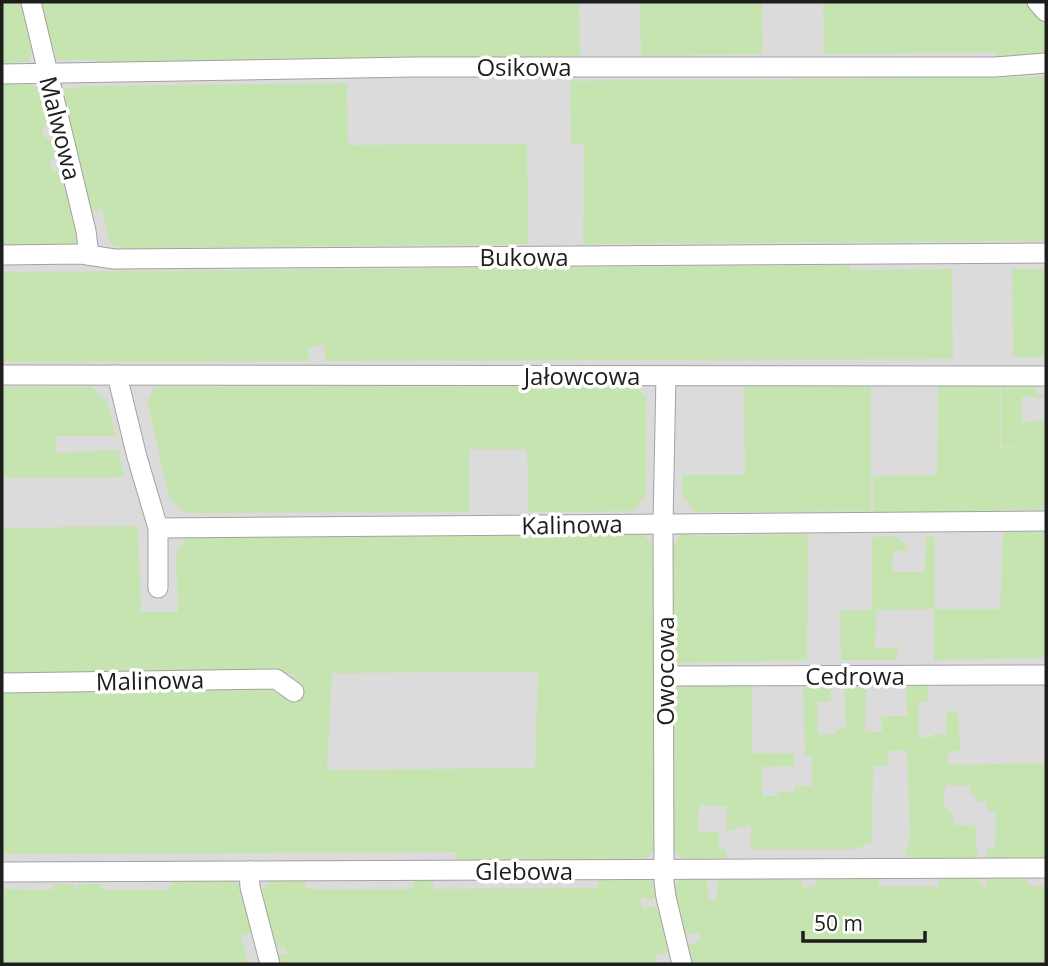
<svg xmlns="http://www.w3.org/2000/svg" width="1048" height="966" font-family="'Open Sans',sans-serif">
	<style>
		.residential { fill: #dcdbdb }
		.grass { fill: #c6e4af; fill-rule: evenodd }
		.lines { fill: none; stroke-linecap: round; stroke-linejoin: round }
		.minor-casing { stroke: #a2a2a2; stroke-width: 21 }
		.minor { stroke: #fff; stroke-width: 19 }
		.labels { text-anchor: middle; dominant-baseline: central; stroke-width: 7; stroke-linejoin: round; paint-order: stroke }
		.street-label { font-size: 24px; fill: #1e1e1e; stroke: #fff }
	</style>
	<rect width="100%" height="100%" fill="#eeece5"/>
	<!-- residential -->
	<rect class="residential" x="2" y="2" width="1044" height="962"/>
	<!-- grass -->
	<g class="grass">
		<polygon points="2,2 23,2 36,51 31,52 29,61 2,64"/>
		<polygon points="39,2 579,2 580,56 274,59 273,64 95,67 95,60 57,60 53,48 49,48"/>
		<polygon points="640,2 762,2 763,54 641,56"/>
		<polygon points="823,2 1029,2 1046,20 1046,56 996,57 995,52 824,54"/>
		<polygon points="1046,77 1046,241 583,244 584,144 571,143 570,81"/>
		<polygon points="347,83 348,145 527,144 528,244 121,248 110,244 102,209 89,212 60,94 63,94 63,89 86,86"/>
		<path d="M2 84H31L37 88 40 97 45 96C48 109 55 121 42 129L44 137 57 143 60 156 50 160 52 171 64 170 79 242 77 245 2 248Z"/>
		<polygon points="850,265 850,270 952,269 953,359 325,361 324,345 308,347 309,361 2,362 2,272"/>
		<polygon points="1012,269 1046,269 1046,357 1013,357"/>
		<polygon points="1000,382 1000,449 1022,447 1001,447 1001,384 1036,384 1036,393 1046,396 1046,398 1022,396 1022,422 1046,420 1045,509 1001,510 1000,513 873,514 873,476 937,475 938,384"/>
		<polygon points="744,384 871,384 871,511 694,512 682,495 682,475 745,475"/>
		<polygon points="633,386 646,396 646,495 634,511 528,512 527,449 469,449 469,512 184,513 169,497 147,401 154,387"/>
		<polygon points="2,387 92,387 107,402 116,436 56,436 56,453 119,450 124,477 2,478"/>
		<path d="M138 526 141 612H178L176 552 188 536 644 535 654 547 656 849 644 860 456 862V852L2 854V688L157 685 314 674 2 676V528ZM538 672 535 768 327 770 332 673Z"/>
		<polygon points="1003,532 1046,532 1046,658 934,660 934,609 877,610 875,648 898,648 897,660 841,660 840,610 872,610 872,537 895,536 907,546 908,551 894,551 892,568 895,572 925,572 926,536 935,537 935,609 1000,609"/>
		<polygon points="682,533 696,536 808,534 807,660 677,663 673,656 672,547"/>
		<path d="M717 680 722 686H752V753H794V766L762 767V796H777L778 792H795V786H812V756H805L803 686H831V701L817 702 818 735 835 734 836 729 846 728 844 685H866L865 732H882L881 716H907L906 686H928V701L919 702V737L932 738 933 734H946L947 712 958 711 960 751H948V765L1046 763V860H986V849H995L996 811H987V801H975V794H970V785H945L944 805 953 814V825H975L978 859 918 860 904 855 910 840 907 750 888 751 889 766H873L872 842 856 849H751V824L727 832V806L699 805 698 831 719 832V849H726L727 860C707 860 679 868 672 845L671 695 685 681Z"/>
		<path d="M939 875H978L981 886 986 887 987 875H1027L1028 886H1046V964H689L685 946 701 941 699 933 682 934 673 889C681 875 692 877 706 876L709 899H717L718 876H802V887H815L817 876H878L879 887H939Z"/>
		<path d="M598 876 645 877 652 882 658 898 646 900 645 898H640L643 910H646V907H660L671 951 655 956 656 964H276L274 956 287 954 285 947H272L261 894C267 874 288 879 305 878L306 889H413V877H433V889L598 888Z"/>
		<path d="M180 878C199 878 230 872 243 889L254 932 241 936 248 964H2V889L53 890V884H75L76 890H79V884H102V890H169L171 884Z"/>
	</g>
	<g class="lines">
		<!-- minor casing -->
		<g class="minor-casing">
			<g id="minor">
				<polyline points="31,2 86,231 89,255"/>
				<polyline points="1037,2 1046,12"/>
				<polyline points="2,74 414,67 995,67 1046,63"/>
				<polyline points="2,255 81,254 114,259 1046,253"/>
				<polyline points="2,375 1046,376"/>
				<polyline points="117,375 137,457 158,528 158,588"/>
				<polyline points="666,376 663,523 664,882 666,897 682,964"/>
				<polyline points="158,528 1046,521"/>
				<polyline points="664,676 1046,675"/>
				<polyline points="2,683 276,679 294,692"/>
				<polyline points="249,871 250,887 270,964"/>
				<polyline points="2,872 1046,868"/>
			</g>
		</g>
		<!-- minor -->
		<use href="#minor" class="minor"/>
	</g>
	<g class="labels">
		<!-- street labels -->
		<g class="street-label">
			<text x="524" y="66">Osikowa</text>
			<text transform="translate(61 128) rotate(76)">Malwowa</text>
			<text x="524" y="256">Bukowa</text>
			<text x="582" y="375">Jałowcowa</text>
			<text transform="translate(572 524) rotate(-1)">Kalinowa</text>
			<text transform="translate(664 671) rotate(-90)">Owocowa</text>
			<text x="855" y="675">Cedrowa</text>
			<text transform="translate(150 680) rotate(-1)">Malinowa</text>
			<text x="524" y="870">Glebowa</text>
		</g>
	</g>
	<!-- border -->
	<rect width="1048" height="966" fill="none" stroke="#1e1e1e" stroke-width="7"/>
	<!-- scale -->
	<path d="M803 931v10h122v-10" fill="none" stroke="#1e1e1e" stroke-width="3.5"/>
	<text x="814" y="931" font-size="21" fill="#1e1e1e" stroke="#ffffff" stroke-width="5" paint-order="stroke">50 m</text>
</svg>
